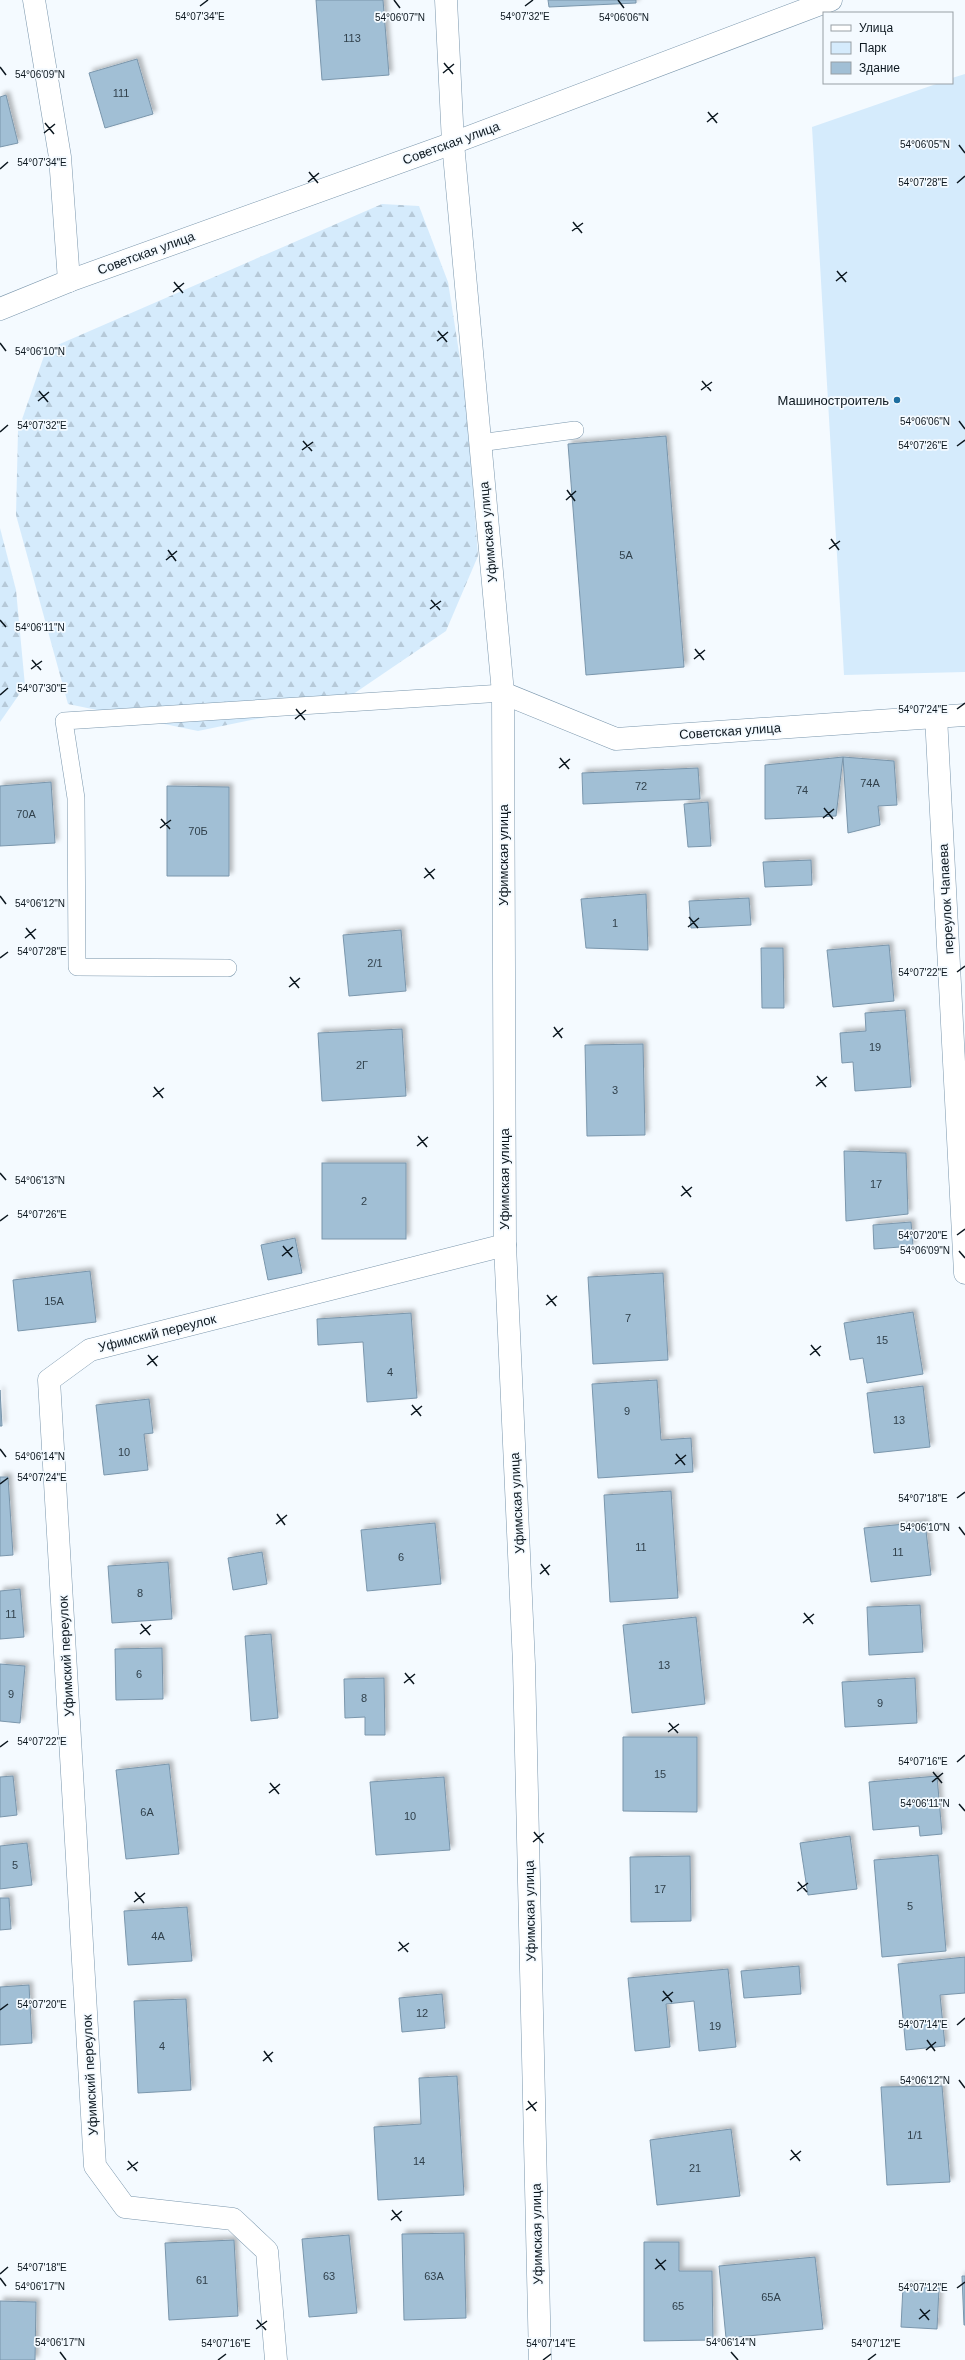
<svg xmlns="http://www.w3.org/2000/svg" width="965" height="2360" font-family="Helvetica,sans-serif">
	<style>
		.green { fill: #d5ebfc }
		.forest { fill: url(#forest-firs) }
		.building { fill: #a1bfd5; stroke: #7a96ac; filter: url(#shadow) }
		.lines { fill: none; stroke-linecap: round; stroke-linejoin: round }
		.lane-casing { stroke: #7b97ad; stroke-width: 18 }
		.street-casing { stroke: #7b97ad; stroke-width: 23 }
		.secondary-casing { stroke: #7b97ad; stroke-width: 23 }
		.lane { stroke: #fff; stroke-width: 17 }
		.street { stroke: #fff; stroke-width: 22 }
		.secondary { stroke: #fff; stroke-width: 22 }
		.ticks { fill: none; stroke: #0c171f; stroke-width: 1.5 }
		.poi-dot { fill: #1d6ea0; stroke: #f4faff; stroke-width: 1.5 }
		.labels { text-anchor: middle; dominant-baseline: central; stroke-width: 3.5; stroke-linejoin: round; paint-order: stroke }
		.number-label { font-size: 11px; fill: #31414c }
		.street-label { font-size: 13px; fill: #0c171f; stroke: #f4faff }
		.poi-label { font-size: 13px; fill: #0c171f; stroke: #f4faff; text-anchor: end }
		.ticks-label { font-size: 10px; text-anchor: middle; fill: #0c171f; stroke: #f4faff; stroke-width: 3.5; stroke-linejoin: round; paint-order: stroke }
	</style>
	<defs>
		<pattern id="forest-firs" width="22" height="20" patternUnits="userSpaceOnUse"><rect width="22" height="20" fill="#d5ebfc"/><path d="M5 1l3.5 6h-7zM16 11l3.5 6h-7z" fill="#b6c9d8"/></pattern>
		<filter id="shadow"><feDropShadow dx="3.5" dy="-3.5" stdDeviation="2" flood-color="#0004"/></filter>
	</defs>
	<rect width="100%" height="100%" fill="#f4faff"/>
	<!-- green -->
	<polygon class="green" points="965,74 965,672 844,675 812,127 939,83 952,83 952,78"/>
	<!-- forest -->
	<g class="forest">
		<polygon points="382,204 419,206 448,282 466,397 478,556 446,631 343,701 198,731 68,704 16,515 18,431 46,350"/>
		<polygon points="0,528 16,590 25,686 0,722"/>
	</g>
	<!-- building -->
	<g class="building">
		<polygon points="316,0 383,0 389,75 322,80"/>
		<polygon points="548,0 636,0 636,3 549,7"/>
		<polygon points="137,59 153,114 105,128 89,73"/>
		<polygon points="6,95 18,143 0,147 0,97"/>
		<polygon points="666,436 684,667 586,675 568,444"/>
		<polygon points="843,757 894,761 897,805 878,806 880,825 848,833"/>
		<polygon points="843,757 836,816 765,819 765,765"/>
		<polygon points="698,768 700,799 583,804 582,773"/>
		<polygon points="51,782 55,843 0,846 0,786"/>
		<polygon points="167,786 229,787 229,876 167,876"/>
		<polygon points="708,802 711,846 688,847 684,804"/>
		<polygon points="811,860 812,885 765,887 763,862"/>
		<polygon points="646,894 648,950 586,948 581,899"/>
		<polygon points="749,898 751,925 691,928 689,901"/>
		<polygon points="401,930 406,991 349,996 343,935"/>
		<polygon points="889,945 894,1001 833,1007 827,950"/>
		<polygon points="761,948 783,948 784,1008 762,1008"/>
		<polygon points="905,1010 911,1087 855,1091 853,1062 842,1063 840,1033 866,1031 865,1013"/>
		<polygon points="402,1029 406,1096 322,1101 318,1033"/>
		<polygon points="643,1044 645,1135 587,1136 585,1045"/>
		<polygon points="844,1151 906,1153 908,1214 846,1221"/>
		<rect x="322" y="1163" width="84" height="76"/>
		<polygon points="911,1222 913,1246 874,1249 873,1225"/>
		<polygon points="295,1238 302,1273 268,1280 261,1245"/>
		<polygon points="90,1271 96,1322 18,1331 13,1280"/>
		<polygon points="663,1273 668,1360 593,1364 588,1277"/>
		<polygon points="913,1312 923,1374 867,1383 863,1358 850,1360 844,1323"/>
		<polygon points="411,1313 417,1398 367,1402 363,1342 318,1345 317,1319"/>
		<polygon points="657,1380 661,1440 691,1438 693,1472 598,1478 592,1384"/>
		<polygon points="923,1386 930,1447 874,1453 867,1393"/>
		<polygon points="0,1390 2,1426 0,1426"/>
		<polygon points="149,1399 153,1433 144,1434 148,1470 104,1475 96,1405"/>
		<polygon points="0,1477 8,1477 13,1555 0,1556"/>
		<polygon points="671,1491 678,1598 610,1602 604,1495"/>
		<polygon points="925,1522 931,1575 871,1582 864,1528"/>
		<polygon points="435,1523 441,1584 367,1591 361,1530"/>
		<polygon points="262,1552 267,1584 233,1590 228,1558"/>
		<polygon points="168,1562 172,1619 112,1623 108,1566"/>
		<polygon points="20,1589 24,1637 0,1639 0,1591"/>
		<polygon points="920,1605 923,1652 869,1655 867,1607"/>
		<polygon points="696,1617 705,1704 632,1713 623,1625"/>
		<polygon points="271,1634 278,1718 251,1721 245,1636"/>
		<polygon points="162,1648 163,1699 116,1700 115,1649"/>
		<polygon points="0,1664 25,1666 20,1723 0,1721"/>
		<polygon points="384,1678 385,1735 365,1735 365,1717 345,1718 344,1679"/>
		<polygon points="915,1678 917,1723 845,1727 842,1682"/>
		<polygon points="623,1737 697,1737 697,1812 623,1811"/>
		<polygon points="169,1764 179,1854 126,1859 116,1770"/>
		<polygon points="13,1776 17,1815 0,1817 0,1777"/>
		<polygon points="937,1776 942,1834 920,1836 919,1826 873,1830 869,1782"/>
		<polygon points="444,1777 450,1850 376,1855 370,1782"/>
		<polygon points="850,1836 857,1889 808,1895 800,1843"/>
		<polygon points="27,1843 32,1885 0,1889 0,1846"/>
		<polygon points="938,1855 946,1951 882,1957 874,1860"/>
		<polygon points="690,1856 691,1921 631,1922 630,1857"/>
		<polygon points="0,1898 9,1898 11,1929 0,1930"/>
		<polygon points="187,1907 192,1961 128,1965 124,1911"/>
		<polygon points="965,1957 965,1993 940,1995 945,2046 906,2050 898,1964"/>
		<polygon points="799,1966 801,1994 744,1998 741,1971"/>
		<polygon points="728,1969 736,2047 699,2051 694,2001 666,2004 670,2047 635,2051 628,1978"/>
		<polygon points="29,1985 32,2043 0,2045 0,1987"/>
		<polygon points="442,1994 445,2028 402,2032 399,1998"/>
		<polygon points="186,1999 191,2090 138,2093 134,2001"/>
		<polygon points="457,2076 464,2195 378,2200 374,2127 421,2124 419,2078"/>
		<polygon points="942,2086 950,2182 887,2185 881,2087"/>
		<polygon points="731,2129 740,2196 657,2205 650,2140"/>
		<polygon points="464,2233 466,2318 404,2320 402,2234"/>
		<polygon points="349,2235 357,2313 309,2317 302,2239"/>
		<polygon points="234,2240 238,2316 169,2320 165,2243"/>
		<polygon points="644,2242 679,2242 679,2271 712,2271 713,2340 644,2341"/>
		<polygon points="815,2257 823,2329 726,2338 719,2266"/>
		<polygon points="962,2276 965,2276 965,2325 964,2325"/>
		<polygon points="903,2286 939,2288 937,2329 901,2327"/>
		<polygon points="0,2301 36,2302 35,2360 0,2360"/>
	</g>
	<g class="lines">
		<!-- lane casing -->
		<g class="lane-casing">
			<g id="lane">
				<polyline points="479,443 575,430"/>
				<polyline points="228,968 77,967 76,798 64,721 503,693"/>
			</g>
		</g>
		<!-- street casing -->
		<g class="street-casing">
			<g id="street">
				<polyline points="34,0 60,157 69,281"/>
				<polyline points="446,0 453,143 503,693 505,1245 524,1664 540,2360"/>
				<polyline points="503,693 616,739 965,715"/>
				<polyline points="936,716 965,1273"/>
				<polyline points="276,2360 267,2251 233,2219 125,2207 95,2166 49,1380 90,1350 505,1245"/>
			</g>
		</g>
		<!-- secondary casing -->
		<g class="secondary-casing">
			<polyline id="secondary" points="0,309 69,281 453,143 831,0"/>
		</g>
		<!-- lane -->
		<use href="#lane" class="lane"/>
		<!-- street -->
		<use href="#street" class="street"/>
		<!-- secondary -->
		<use href="#secondary" class="secondary"/>
	</g>
	<!-- ticks -->
	<path class="ticks" d="M394 0 400 8M618 0 624 8M200 6 208 0M525 6 533 0M444 63 453 74M0 67 6 75M443 73 454 64M708 112 717 123M707 122 718 113M45 123 54 134M44 133 55 124M959 145 965 153M0 169 8 162M309 172 318 183M308 182 319 173M957 183 965 176M573 222 582 233M572 231 583 223M837 271 846 282M836 281 847 272M174 282 183 293M173 292 184 283M438 331 447 342M437 341 448 332M0 343 6 351M702 381 711 391M701 390 712 382M39 391 48 402M38 401 49 392M959 421 965 429M0 432 8 425M303 441 312 451M957 446 965 440M302 450 313 442M567 490 575 501M566 500 576 491M831 539 839 550M829 549 840 541M168 550 176 561M166 560 177 551M431 600 440 610M430 609 441 601M0 620 6 627M695 649 704 660M694 659 705 650M32 660 41 670M31 669 42 661M0 695 8 688M296 709 305 720M957 709 965 703M295 719 306 710M560 758 569 769M559 768 570 759M824 808 833 819M823 818 834 809M161 819 170 829M160 828 171 820M425 868 434 879M424 878 435 869M0 896 6 904M689 917 698 928M688 927 699 918M26 928 35 939M25 938 36 929M0 958 8 952M957 972 965 966M290 977 299 988M289 987 300 978M554 1027 562 1038M553 1037 563 1028M817 1076 826 1087M816 1086 827 1077M154 1087 163 1098M153 1097 164 1088M418 1136 427 1147M417 1146 428 1137M0 1173 6 1180M682 1186 691 1197M681 1196 692 1187M0 1221 8 1215M957 1235 965 1229M283 1246 292 1257M959 1251 965 1258M282 1256 293 1247M547 1295 556 1306M546 1305 557 1296M811 1345 820 1356M148 1355 157 1366M810 1355 821 1346M147 1365 158 1356M412 1405 421 1416M411 1415 422 1406M0 1449 6 1457M676 1454 685 1465M675 1464 686 1455M0 1484 8 1478M957 1498 965 1492M277 1514 285 1525M276 1524 287 1515M959 1527 965 1535M541 1564 549 1575M540 1574 550 1565M804 1613 813 1624M803 1623 814 1614M141 1624 150 1635M140 1634 151 1625M405 1673 414 1684M404 1683 415 1674M669 1723 678 1733M668 1732 679 1724M0 1747 8 1741M957 1762 965 1755M933 1772 942 1783M932 1782 943 1773M270 1783 279 1794M269 1793 280 1784M959 1804 965 1811M534 1832 543 1843M533 1842 544 1833M798 1882 807 1892M797 1891 808 1883M135 1892 144 1903M134 1902 145 1893M399 1942 408 1952M398 1951 409 1943M663 1991 672 2002M662 2001 673 1992M0 2010 8 2004M957 2025 965 2018M927 2040 935 2051M926 2050 936 2042M264 2051 272 2062M263 2061 273 2052M959 2080 965 2088M528 2101 536 2111M526 2110 537 2102M791 2150 800 2161M790 2160 801 2151M128 2161 137 2171M127 2170 138 2162M392 2210 401 2221M391 2220 402 2211M656 2259 665 2270M655 2269 666 2260M0 2274 8 2267M0 2278 6 2286M957 2288 965 2282M920 2309 929 2320M919 2319 930 2310M257 2320 266 2330M256 2329 267 2321M60 2352 66 2360M731 2352 738 2360M218 2360 226 2354M543 2360 551 2354M868 2360 876 2354"/>
	<!-- markers -->
	<circle class="poi-dot" cx="897" cy="400" r="4"/>
	<g class="labels">
		<!-- number labels -->
		<g class="number-label">
			<text x="352" y="38">113</text>
			<text x="121" y="93">111</text>
			<text x="626" y="555">5А</text>
			<text x="870" y="783">74А</text>
			<text x="641" y="786">72</text>
			<text x="802" y="790">74</text>
			<text x="26" y="814">70А</text>
			<text x="198" y="831">70Б</text>
			<text x="615" y="923">1</text>
			<text x="375" y="963">2/1</text>
			<text x="875" y="1047">19</text>
			<text x="362" y="1065">2Г</text>
			<text x="615" y="1090">3</text>
			<text x="876" y="1184">17</text>
			<text x="364" y="1201">2</text>
			<text x="54" y="1301">15А</text>
			<text x="628" y="1318">7</text>
			<text x="882" y="1340">15</text>
			<text x="390" y="1372">4</text>
			<text x="627" y="1411">9</text>
			<text x="899" y="1420">13</text>
			<text x="124" y="1452">10</text>
			<text x="641" y="1547">11</text>
			<text x="898" y="1552">11</text>
			<text x="401" y="1557">6</text>
			<text x="140" y="1593">8</text>
			<text x="11" y="1614">11</text>
			<text x="664" y="1665">13</text>
			<text x="139" y="1674">6</text>
			<text x="11" y="1694">9</text>
			<text x="364" y="1698">8</text>
			<text x="880" y="1703">9</text>
			<text x="660" y="1774">15</text>
			<text x="147" y="1812">6А</text>
			<text x="410" y="1816">10</text>
			<text x="15" y="1865">5</text>
			<text x="660" y="1889">17</text>
			<text x="910" y="1906">5</text>
			<text x="158" y="1936">4А</text>
			<text x="422" y="2013">12</text>
			<text x="715" y="2026">19</text>
			<text x="162" y="2046">4</text>
			<text x="915" y="2135">1/1</text>
			<text x="419" y="2161">14</text>
			<text x="695" y="2168">21</text>
			<text x="329" y="2276">63</text>
			<text x="434" y="2276">63А</text>
			<text x="202" y="2280">61</text>
			<text x="771" y="2297">65А</text>
			<text x="678" y="2306">65</text>
		</g>
		<!-- street labels -->
		<g class="street-label">
			<text transform="translate(451 143) rotate(-20)">Советская улица</text>
			<text transform="translate(146 253) rotate(-20)">Советская улица</text>
			<text transform="translate(488 532) rotate(-95)">Уфимская улица</text>
			<text transform="translate(730 731) rotate(-4)">Советская улица</text>
			<text transform="translate(503 855) rotate(-90)">Уфимская улица</text>
			<text transform="translate(946 899) rotate(-93)">переулок Чапаева</text>
			<text transform="translate(504 1179) rotate(-90)">Уфимская улица</text>
			<text transform="translate(157 1333) rotate(-14)">Уфимский переулок</text>
			<text transform="translate(517 1503) rotate(-93)">Уфимская улица</text>
			<text transform="translate(66 1656) rotate(-93)">Уфимский переулок</text>
			<text transform="translate(530 1911) rotate(-91)">Уфимская улица</text>
			<text transform="translate(90 2075) rotate(-93)">Уфимский переулок</text>
			<text transform="translate(537 2234) rotate(-91)">Уфимская улица</text>
		</g>
		<!-- poi labels -->
		<g class="poi-label">
			<text x="889" y="400">Машиностроитель</text>
		</g>
	</g>
	<g class="ticks-label">
		<text x="200" y="20">54°07'34"E</text>
		<text x="525" y="20">54°07'32"E</text>
		<text x="400" y="21">54°06'07"N</text>
		<text x="624" y="21">54°06'06"N</text>
		<text x="40" y="78">54°06'09"N</text>
		<text x="925" y="148">54°06'05"N</text>
		<text x="42" y="166">54°07'34"E</text>
		<text x="923" y="186">54°07'28"E</text>
		<text x="40" y="355">54°06'10"N</text>
		<text x="925" y="425">54°06'06"N</text>
		<text x="42" y="429">54°07'32"E</text>
		<text x="923" y="449">54°07'26"E</text>
		<text x="40" y="631">54°06'11"N</text>
		<text x="42" y="692">54°07'30"E</text>
		<text x="923" y="713">54°07'24"E</text>
		<text x="40" y="907">54°06'12"N</text>
		<text x="42" y="955">54°07'28"E</text>
		<text x="923" y="976">54°07'22"E</text>
		<text x="40" y="1184">54°06'13"N</text>
		<text x="42" y="1218">54°07'26"E</text>
		<text x="923" y="1239">54°07'20"E</text>
		<text x="925" y="1254">54°06'09"N</text>
		<text x="40" y="1460">54°06'14"N</text>
		<text x="42" y="1481">54°07'24"E</text>
		<text x="923" y="1502">54°07'18"E</text>
		<text x="925" y="1531">54°06'10"N</text>
		<text x="42" y="1745">54°07'22"E</text>
		<text x="923" y="1765">54°07'16"E</text>
		<text x="925" y="1807">54°06'11"N</text>
		<text x="42" y="2008">54°07'20"E</text>
		<text x="923" y="2028">54°07'14"E</text>
		<text x="925" y="2084">54°06'12"N</text>
		<text x="42" y="2271">54°07'18"E</text>
		<text x="40" y="2290">54°06'17"N</text>
		<text x="923" y="2291">54°07'12"E</text>
		<text x="60" y="2346">54°06'17"N</text>
		<text x="731" y="2346">54°06'14"N</text>
		<text x="226" y="2347">54°07'16"E</text>
		<text x="551" y="2347">54°07'14"E</text>
		<text x="876" y="2347">54°07'12"E</text>
	</g>
	<!-- legend -->
	<rect x="823" y="12" width="130" height="72" fill="#f4faff" stroke="#979fa5"/>
	<rect x="831" y="25" width="20" height="6" fill="#ffffff" stroke="#979fa5"/>
	<text x="859" y="32" font-size="12" fill="#0c171f">Улица</text>
	<rect x="831" y="42" width="20" height="12" fill="#d5ebfc" stroke="#979fa5"/>
	<text x="859" y="52" font-size="12" fill="#0c171f">Парк</text>
	<rect x="831" y="62" width="20" height="12" fill="#a1bfd5" stroke="#979fa5"/>
	<text x="859" y="72" font-size="12" fill="#0c171f">Здание</text>
</svg>
